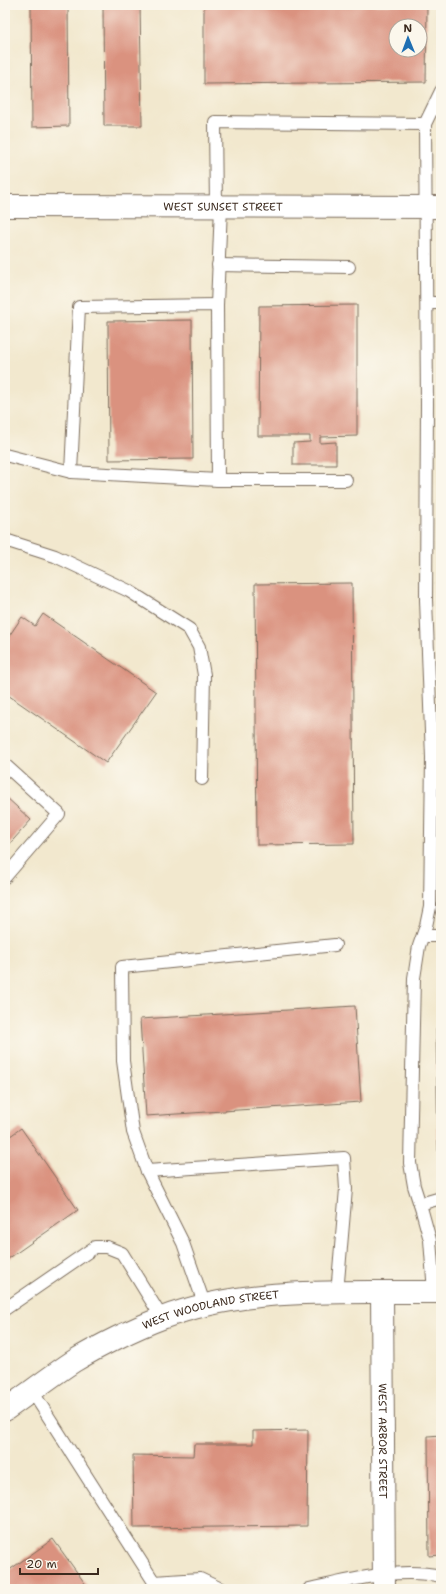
<svg xmlns="http://www.w3.org/2000/svg" width="446" height="1594" font-family="'Shantell Sans',sans-serif">
	<style>
		.building { fill: #da927f; fill-rule: evenodd }
		.lines { fill: none; stroke-linecap: round; stroke-linejoin: round }
		.lane-casing { stroke: #7b6c5c; stroke-width: 14 }
		.street-casing { stroke: #7b6c5c; stroke-width: 24 }
		.lane { stroke: #fff; stroke-width: 12 }
		.street { stroke: #fff; stroke-width: 22 }
		.labels { text-anchor: middle; dominant-baseline: central; stroke-width: 3; stroke-linejoin: round; paint-order: stroke }
		.street-label { font-size: 11px; fill: #3b2a1e; stroke: #fbf7ec }
	</style>
	<rect width="100%" height="100%" fill="#fbf7ec"/>
	<filter id="ink" filterUnits="userSpaceOnUse"><feTurbulence type="fractalNoise" baseFrequency=".025" numOctaves="2"/><feDisplacementMap in="SourceGraphic" scale="8" xChannelSelector="R" yChannelSelector="G"/><feConvolveMatrix kernelMatrix="1 2 1 2 8 2 1 2 1" color-interpolation-filters="sRGB"/></filter>
	<filter id="wash" filterUnits="userSpaceOnUse"><feTurbulence type="fractalNoise" baseFrequency=".012" numOctaves="4" result="noise"/><feDisplacementMap in="SourceGraphic" scale="16" xChannelSelector="R" yChannelSelector="G"/><feGaussianBlur stdDeviation="0.9" result="paint"/><feColorMatrix in="noise" values="0 0 0 0 0 0 0 0 0 0 0 0 0 0 0 0 0 1.4 0 .05"/><feComposite in="paint" operator="in"/></filter>
	<g filter="url(#wash)">
		<rect width="100%" height="100%" fill="#f2e8ce"/>
		<g id="blocks">
			<!-- building -->
			<g class="building">
				<polygon points="31,5 68,5 69,126 32,127"/>
				<polygon points="103,5 140,5 142,126 104,126"/>
				<path d="M204 5H427L426 82 204 84ZM396 26H420V50H396Z"/>
				<polygon points="357,305 357,436 320,437 320,443 336,442 336,465 293,465 293,443 310,442 310,436 258,436 259,306"/>
				<polygon points="192,320 193,459 109,460 108,321"/>
				<polygon points="352,583 354,844 257,845 255,584"/>
				<polygon points="43,614 156,692 106,763 5,693 5,666 7,664 5,663 5,642 22,617 35,626"/>
				<polygon points="5,796 31,820 5,849"/>
				<polygon points="355,1006 361,1102 146,1116 140,1019"/>
				<polygon points="436,1028 441,1028 441,1151 438,1151"/>
				<polygon points="21,1128 78,1210 5,1261 5,1140"/>
				<polygon points="308,1430 307,1526 134,1528 133,1455 193,1456 194,1444 253,1444 253,1431"/>
				<polygon points="441,1435 441,1555 429,1556 428,1436"/>
				<polygon points="53,1539 89,1589 5,1589 5,1573"/>
			</g>
		</g>
	</g>
	<g filter="url(#ink)">
		<use href="#blocks" fill-opacity="0" stroke="#7b6c5c" stroke-width="1"/>
		<g class="lines">
			<!-- lane casing -->
			<g class="lane-casing">
				<g id="lane">
					<polyline points="425,124 441,91"/>
					<polyline points="216,207 215,122 425,124 427,403 426,600 432,758 430,907 426,926 419,946 414,978 410,1163 414,1186 422,1211 430,1240 434,1292"/>
					<polyline points="218,265 349,267"/>
					<polyline points="427,303 441,303"/>
					<polyline points="217,305 221,207"/>
					<polyline points="5,455 71,472 79,307 217,305 218,480 346,480"/>
					<polyline points="71,472 218,480"/>
					<polyline points="5,540 55,556 129,591 189,629 199,647 204,675 202,779"/>
					<polyline points="5,765 59,814 5,877"/>
					<polyline points="423,936 441,936"/>
					<polyline points="147,1171 344,1158 346,1189 337,1293"/>
					<polyline points="420,1204 441,1198"/>
					<polyline points="205,1306 183,1243 147,1171 133,1132 123,1061 122,967 335,945"/>
					<polyline points="5,1309 95,1247 107,1247 122,1253 162,1318"/>
					<polyline points="32,1391 154,1582 200,1579 221,1589"/>
					<path d="M309 1589C352 1580 397 1567 441 1576"/>
				</g>
			</g>
			<!-- street casing -->
			<g class="street-casing">
				<g id="street">
					<path id="s1" d="M5 206 441 207"/>
					<path id="s2" d="M382 1292 384 1589"/>
					<path id="s3" d="M5 1410C28 1394 51 1376 74 1361 99 1346 135 1328 162 1318 250 1285 349 1293 441 1292"/>
				</g>
			</g>
			<!-- lane -->
			<use href="#lane" class="lane"/>
			<!-- street -->
			<use href="#street" class="street"/>
		</g>
	</g>
	<g class="labels">
		<!-- street labels -->
		<g class="street-label">
			<text stroke="none"><textPath href="#s1" startOffset="218">WEST SUNSET STREET</textPath></text>
			<text stroke="none"><textPath href="#s3" startOffset="232">WEST WOODLAND STREET</textPath></text>
			<text stroke="none"><textPath href="#s2" startOffset="149">WEST ARBOR STREET</textPath></text>
		</g>
	</g>
	<!-- margin -->
	<rect width="446" height="1594" fill="none" stroke="#fbf7ec" stroke-width="20"/>
	<!-- north arrow -->
	<g transform="translate(408 38) rotate(359)"><circle r="19" fill="#fbf7ec" stroke="#aea59a"/>
	<path d="M0-3L7 15L0 10L-7 15Z" fill="#1f6fb2"/>
	<text y="-6" font-size="11" font-weight="bold" text-anchor="middle" fill="#3b2a1e">N</text>
	</g>
	<!-- scale -->
	<path d="M20 1568v6h78v-6" fill="none" stroke="#3b2a1e" stroke-width="2"/>
	<text x="26" y="1568" font-size="12" fill="#3b2a1e" stroke="#fbf7ec" stroke-width="3" paint-order="stroke">20 m</text>
</svg>
